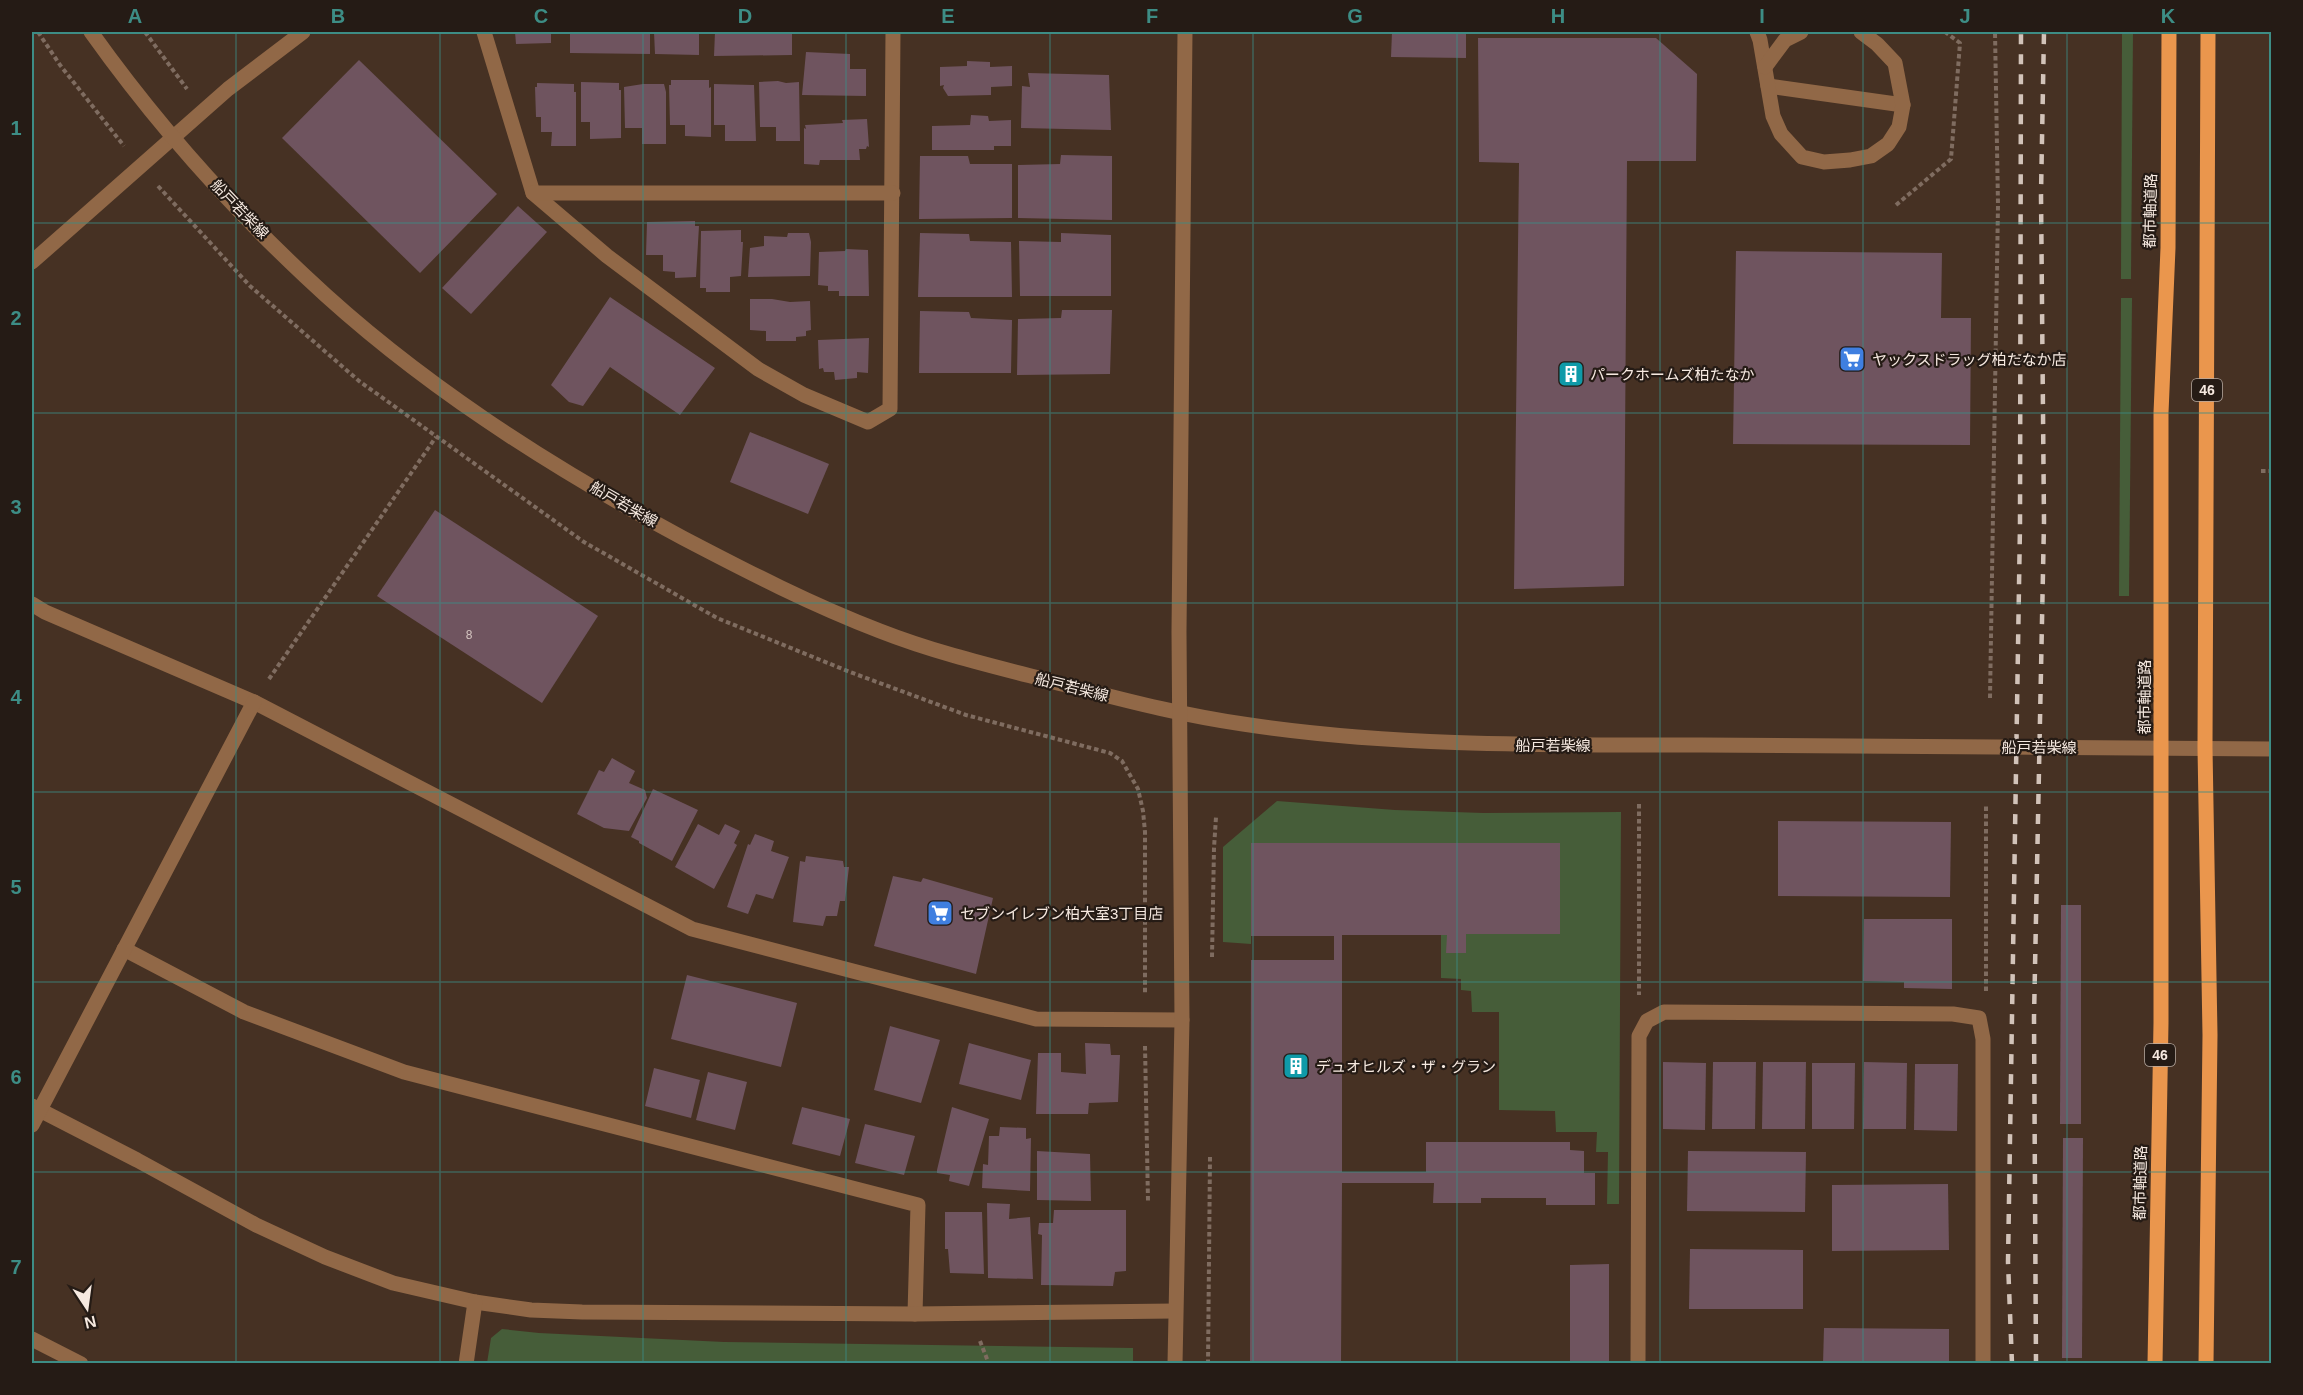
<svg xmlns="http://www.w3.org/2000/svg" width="2303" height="1395" font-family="Arial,'Noto Sans JP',sans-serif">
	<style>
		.green { fill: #465d39 }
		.building { fill: #6f545f }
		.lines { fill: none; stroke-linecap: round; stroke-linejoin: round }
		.path { stroke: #7f6c60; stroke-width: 4; stroke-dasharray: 4.5 3; stroke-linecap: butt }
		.service { stroke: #916847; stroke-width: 15 }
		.minor { stroke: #916847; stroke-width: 15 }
		.tertiary { stroke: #916847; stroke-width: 15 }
		.primary { stroke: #ea964d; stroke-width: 15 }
		.rail { stroke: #d2c3b9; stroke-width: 4.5; stroke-dasharray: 10 10; stroke-linecap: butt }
		.grid { fill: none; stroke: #3d8d85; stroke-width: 1.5; stroke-opacity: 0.55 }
		.labels { text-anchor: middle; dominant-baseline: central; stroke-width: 4.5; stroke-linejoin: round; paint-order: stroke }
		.number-label { font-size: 12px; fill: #d4c4c0 }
		.shield { fill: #251b15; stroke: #b7aba3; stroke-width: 1.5 }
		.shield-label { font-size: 14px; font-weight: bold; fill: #f6e9e0 }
		.street-label { font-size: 15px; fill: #f6e9e0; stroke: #251b15 }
		.poi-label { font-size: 15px; fill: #f6e9e0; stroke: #251b15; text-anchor: start }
		.neatline { fill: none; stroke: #3d8d85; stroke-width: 2 }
		.grid-label { font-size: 20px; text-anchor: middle; font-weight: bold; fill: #3d8d85 }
	</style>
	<rect width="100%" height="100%" fill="#463123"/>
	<!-- green -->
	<g class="green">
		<polygon points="2122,32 2133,32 2131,279 2121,279"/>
		<polygon points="2121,298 2132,298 2129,596 2119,596"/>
		<polygon points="1277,801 1395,810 1483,813 1621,812 1619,1204 1607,1204 1608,1152 1596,1152 1597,1132 1556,1132 1555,1111 1499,1110 1499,1012 1472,1012 1471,991 1461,990 1461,979 1441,978 1441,935 1447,935 1447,953 1465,953 1466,934 1560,934 1560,843 1251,843 1251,944 1223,942 1223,847"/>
		<polygon points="502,1329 539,1333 724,1342 1133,1348 1133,1363 487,1363 491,1338"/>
	</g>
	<!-- building -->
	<g class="building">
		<polygon points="515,32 551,32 551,43 516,44"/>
		<polygon points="570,32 650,32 650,54 570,53"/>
		<polygon points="654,32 699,32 699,55 655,54"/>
		<polygon points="715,32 792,32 792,55 714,56"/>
		<polygon points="1392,32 1466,32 1466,58 1391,57"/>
		<polygon points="1478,38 1656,38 1697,74 1696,161 1627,161 1624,586 1514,589 1519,163 1479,162"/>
		<polygon points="806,52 850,54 850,69 866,69 866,96 802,95"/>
		<polygon points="359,60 497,194 420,273 282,138"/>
		<polygon points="967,61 990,62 990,67 1012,66 1012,86 991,87 991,95 948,96 943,88 944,85 940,86 940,67 967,66"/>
		<polygon points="1028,73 1109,75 1111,130 1021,128 1022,86 1030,87"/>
		<polygon points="671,80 709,80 709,88 711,87 711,137 685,136 685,125 670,125 669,85 671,85"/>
		<polygon points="778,81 786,83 799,82 800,141 776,141 776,127 760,127 759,82"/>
		<polygon points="581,82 619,83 619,90 621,90 621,138 590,139 590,122 581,122"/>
		<polygon points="537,83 574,84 574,92 576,92 576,146 551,146 552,132 541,132 541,117 536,117 535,87 537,87"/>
		<polygon points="643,84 664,84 666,92 666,144 642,144 642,128 625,128 624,87"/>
		<polygon points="714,84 754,85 756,141 725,141 725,125 714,125"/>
		<polygon points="971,115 988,116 989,121 1011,120 1011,146 994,146 994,150 932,150 932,126 970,125"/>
		<polygon points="867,119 869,147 867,146 866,149 859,149 860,160 820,160 819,165 804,164 804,128 806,129 805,125 843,123 842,120"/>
		<polygon points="1061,155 1112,156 1112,220 1018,218 1018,165 1060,164"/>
		<polygon points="920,156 968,156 970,164 1012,164 1012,218 919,219"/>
		<polygon points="518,206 547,232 471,314 442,288"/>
		<polygon points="695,221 695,226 699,226 696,277 675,278 675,272 663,271 663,255 646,255 647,222"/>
		<polygon points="741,230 741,242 743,242 741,276 730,277 730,292 706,292 706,288 700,288 701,231"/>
		<polygon points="788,233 809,233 811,242 810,276 748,277 750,248 764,246 764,236 787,237"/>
		<polygon points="920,233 969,234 970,241 1011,242 1012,297 918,297"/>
		<polygon points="1061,233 1111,235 1111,296 1020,296 1019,241 1061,242"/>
		<polygon points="846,249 868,250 869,296 839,296 839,291 828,291 828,286 818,285 819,252 845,251"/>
		<polygon points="1736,251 1942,253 1941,318 1971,318 1970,445 1733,444"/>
		<polygon points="610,297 715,368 680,415 610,367 583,406 569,402 551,385"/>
		<polygon points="750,299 772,299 790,302 810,301 811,330 806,331 806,336 796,337 796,341 766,341 766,331 750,330"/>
		<polygon points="1062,310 1112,310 1110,374 1017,375 1018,319 1061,318"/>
		<polygon points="920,311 969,312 971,318 1012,320 1011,373 919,373"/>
		<polygon points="869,338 868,373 857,372 857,378 835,380 834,372 824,372 823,368 819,369 818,340"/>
		<polygon points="750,432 829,464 808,514 730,482"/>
		<polygon points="435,510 598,616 542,703 377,596"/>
		<polygon points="612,758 635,771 629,783 645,790 647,798 629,831 604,828 577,814 599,770 604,772"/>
		<polygon points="653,789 698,810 672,861 639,843 639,841 631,837"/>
		<polygon points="1778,821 1951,822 1950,897 1778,896"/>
		<polygon points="698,824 719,835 725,824 740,831 734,843 737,845 714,889 675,867"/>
		<polygon points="755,834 774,841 771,851 789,857 773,899 756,894 748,914 727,907 748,844 750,845"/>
		<polygon points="1251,843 1560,843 1560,934 1466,934 1466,953 1446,953 1447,935 1342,935 1342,1172 1426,1172 1426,1142 1570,1142 1570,1150 1584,1151 1584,1173 1595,1173 1595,1205 1546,1205 1546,1198 1481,1198 1481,1203 1433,1203 1434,1183 1342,1183 1341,1364 1250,1364 1251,960 1334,960 1334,936 1251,936"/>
		<polygon points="806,856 843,861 844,867 849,867 845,901 840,901 837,916 826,916 823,926 793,922 800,861 805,862"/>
		<polygon points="893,876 921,882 923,878 993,898 976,974 874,946"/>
		<polygon points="2061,905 2081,905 2081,1124 2060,1124"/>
		<polygon points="1864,919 1952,919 1952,989 1904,988 1904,982 1863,981"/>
		<polygon points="687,975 797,1003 781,1067 671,1039"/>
		<polygon points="890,1026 940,1040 921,1103 874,1090"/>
		<polygon points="969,1043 1031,1060 1021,1100 959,1084"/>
		<polygon points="1085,1043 1110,1044 1111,1055 1120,1055 1118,1102 1089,1103 1088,1114 1036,1114 1038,1053 1061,1053 1061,1072 1086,1074"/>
		<polygon points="1663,1062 1706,1063 1705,1130 1663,1129"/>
		<polygon points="1713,1062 1756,1062 1755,1129 1712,1129"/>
		<polygon points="1763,1062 1806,1062 1805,1129 1762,1129"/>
		<polygon points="1864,1062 1907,1063 1906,1129 1863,1129"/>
		<polygon points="1812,1063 1855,1063 1854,1129 1812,1129"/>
		<polygon points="1915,1064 1958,1064 1957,1131 1914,1130"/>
		<polygon points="654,1068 700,1080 691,1118 645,1106"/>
		<polygon points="708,1072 747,1082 735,1130 696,1120"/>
		<polygon points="802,1107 850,1119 840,1156 792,1144"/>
		<polygon points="952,1107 989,1119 969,1186 949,1181 950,1175 937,1173 937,1170"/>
		<polygon points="865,1124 915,1136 904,1175 855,1163"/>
		<polygon points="1000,1127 1026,1128 1026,1139 1031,1138 1030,1191 982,1188 983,1164 988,1165 989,1136 999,1136"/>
		<polygon points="2063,1138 2083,1138 2082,1358 2062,1358"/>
		<polygon points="1037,1151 1090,1154 1091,1201 1037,1200"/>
		<polygon points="1688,1151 1806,1152 1805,1212 1687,1211"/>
		<polygon points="1948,1184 1949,1250 1832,1251 1832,1185"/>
		<polygon points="987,1203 1010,1204 1009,1219 1030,1217 1033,1279 988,1278"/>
		<polygon points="1054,1210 1126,1210 1126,1271 1115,1272 1113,1286 1041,1285 1042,1235 1038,1234 1039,1223 1053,1223"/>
		<polygon points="945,1212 982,1212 984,1274 950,1273 948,1249 945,1249"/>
		<polygon points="1690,1249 1803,1250 1803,1309 1689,1309"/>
		<polygon points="1609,1264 1609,1364 1570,1364 1570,1265"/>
		<polygon points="1824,1328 1949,1329 1949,1364 1823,1364"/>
	</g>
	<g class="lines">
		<!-- path -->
		<g class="path">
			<polyline points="38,32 60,65 124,146"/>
			<polyline points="145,32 187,89"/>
			<polyline points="158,186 250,286 359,381 584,542 717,618 850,672 966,715 1110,753 1122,761 1138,789 1143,811 1145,832 1145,994"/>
			<polyline points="1896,205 1951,159 1960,43 1945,32"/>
			<polyline points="2261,471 2272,471"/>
			<polyline points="269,679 436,437"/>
			<polyline points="1990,698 1998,205 1995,32"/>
			<polyline points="1639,804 1639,995"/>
			<polyline points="1212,957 1214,848 1216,817"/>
			<polyline points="1986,991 1986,805"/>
			<polyline points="1145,1046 1148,1201"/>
			<polyline points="980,1341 989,1364"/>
			<polyline points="1208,1364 1210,1157"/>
		</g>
		<!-- service -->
		<polyline class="service" points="1768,86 1903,105"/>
		<!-- minor -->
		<g class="minor">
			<polyline points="484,32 533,193 607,256 758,369 804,395 868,422 890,409 893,32"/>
			<polyline points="533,193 893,193"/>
			<polyline points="32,262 228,89 303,32"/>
			<polyline points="32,604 45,612 254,702 692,929 1036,1019 1182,1020"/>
			<polyline points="124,949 244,1012 404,1072 918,1205 915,1314"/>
			<polyline points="32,1106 137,1160 256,1225 325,1257 393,1283 475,1302 531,1310 582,1312 915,1314 1175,1311"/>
			<polyline points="32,1125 254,702"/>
			<polyline points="32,1339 81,1364"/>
			<polyline points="466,1364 475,1302"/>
			<polyline points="1638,1364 1639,1036 1647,1021 1664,1012 1953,1014 1979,1018 1983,1039 1983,1364"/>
		</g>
		<!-- tertiary -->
		<g class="tertiary">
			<path d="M91 32C153 119 227 203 306 277 417 382 549 466 683 538 748 572 812 605 880 631 936 653 996 667 1054 682 1117 698 1179 715 1243 724 1395 747 1549 745 1702 745 1892 746 2082 747 2272 749"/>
			<polyline points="1757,32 1760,40 1773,116 1781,134 1802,157 1824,162 1850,160 1871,156 1888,144 1899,127 1903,105 1895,63 1877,44 1861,32"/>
			<polyline points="1765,67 1785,40 1801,32"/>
			<polyline points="1175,1364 1182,1020 1179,632 1185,32"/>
		</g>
		<!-- primary -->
		<g class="primary">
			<polyline points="2155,1364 2161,1023 2161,413 2168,248 2169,32"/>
			<polyline points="2206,1364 2210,1035 2205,748 2208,32"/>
		</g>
		<!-- rail -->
		<g class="rail">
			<polyline points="2012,1364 2008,1262 2020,525 2021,32"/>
			<polyline points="2036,1364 2034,1017 2044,522 2041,194 2044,32"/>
		</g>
	</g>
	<!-- grid -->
	<path class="grid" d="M236 32V1364M440 32V1364M643 32V1364M846 32V1364M1050 32V1364M1253 32V1364M1457 32V1364M1660 32V1364M1863 32V1364M2067 32V1364M32 223H2272M32 413H2272M32 603H2272M32 792H2272M32 982H2272M32 1172H2272"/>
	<!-- icons -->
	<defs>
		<g id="supermarket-square" transform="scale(1.35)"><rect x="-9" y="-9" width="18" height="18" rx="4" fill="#3f7fe0" stroke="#251b15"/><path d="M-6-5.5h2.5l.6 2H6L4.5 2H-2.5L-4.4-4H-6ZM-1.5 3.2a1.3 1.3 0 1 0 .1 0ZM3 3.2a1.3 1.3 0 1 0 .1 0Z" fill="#fff"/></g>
		<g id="building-square" transform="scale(1.35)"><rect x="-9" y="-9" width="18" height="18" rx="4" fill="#0f9aa8" stroke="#251b15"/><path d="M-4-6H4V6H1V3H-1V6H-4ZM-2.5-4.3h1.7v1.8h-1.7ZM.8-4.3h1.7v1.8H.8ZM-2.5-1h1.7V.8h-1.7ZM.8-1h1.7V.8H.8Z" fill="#fff"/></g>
	</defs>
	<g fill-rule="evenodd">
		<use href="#supermarket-square" x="1852" y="359"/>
		<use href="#building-square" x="1571" y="374"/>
		<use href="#supermarket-square" x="940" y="913"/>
		<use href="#building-square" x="1296" y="1066"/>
	</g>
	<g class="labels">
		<!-- number labels -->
		<g class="number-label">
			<text x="469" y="635">8</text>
		</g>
		<!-- shield labels -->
		<g class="shield">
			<rect x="2192" y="379" width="30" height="22" rx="4.5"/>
			<rect x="2145" y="1044" width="30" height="22" rx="4.5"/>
		</g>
		<g class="shield-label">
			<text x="2207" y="390">46</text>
			<text x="2160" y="1055">46</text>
		</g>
		<!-- street labels -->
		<g class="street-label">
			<text transform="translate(240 209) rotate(46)">船戸若柴線</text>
			<text transform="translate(2150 211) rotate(-89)">都市軸道路</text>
			<text transform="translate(624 504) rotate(30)">船戸若柴線</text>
			<text transform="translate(1072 687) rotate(14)">船戸若柴線</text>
			<text transform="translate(2144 697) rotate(-90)">都市軸道路</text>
			<text x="1553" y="745">船戸若柴線</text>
			<text x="2039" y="747">船戸若柴線</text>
			<text transform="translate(2140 1183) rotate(-89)">都市軸道路</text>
		</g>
		<!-- poi labels -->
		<g class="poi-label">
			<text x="1872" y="359">ヤックスドラッグ柏たなか店</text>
			<text x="1590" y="374">パークホームズ柏たなか</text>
			<text x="960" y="913">セブンイレブン柏大室3丁目店</text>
			<text x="1316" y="1066">デュオヒルズ・ザ・グラン</text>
		</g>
	</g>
	<!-- border -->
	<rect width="2303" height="1395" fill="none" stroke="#251b15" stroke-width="66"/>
	<!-- north arrow -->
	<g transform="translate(87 1308) rotate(167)" stroke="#251b15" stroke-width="4.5" paint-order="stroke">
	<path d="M0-4.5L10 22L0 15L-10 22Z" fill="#f6e9e0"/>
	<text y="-9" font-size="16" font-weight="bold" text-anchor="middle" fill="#f6e9e0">N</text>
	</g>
	<rect x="33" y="33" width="2237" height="1329" class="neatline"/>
	<g class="grid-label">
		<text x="135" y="23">A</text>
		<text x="338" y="23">B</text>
		<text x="541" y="23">C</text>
		<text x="745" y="23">D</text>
		<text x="948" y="23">E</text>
		<text x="1152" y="23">F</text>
		<text x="1355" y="23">G</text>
		<text x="1558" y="23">H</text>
		<text x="1762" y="23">I</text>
		<text x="1965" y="23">J</text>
		<text x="2168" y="23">K</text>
		<text x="16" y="135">1</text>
		<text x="16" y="325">2</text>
		<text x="16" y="514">3</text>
		<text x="16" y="704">4</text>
		<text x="16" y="894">5</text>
		<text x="16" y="1084">6</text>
		<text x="16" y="1274">7</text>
	</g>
</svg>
